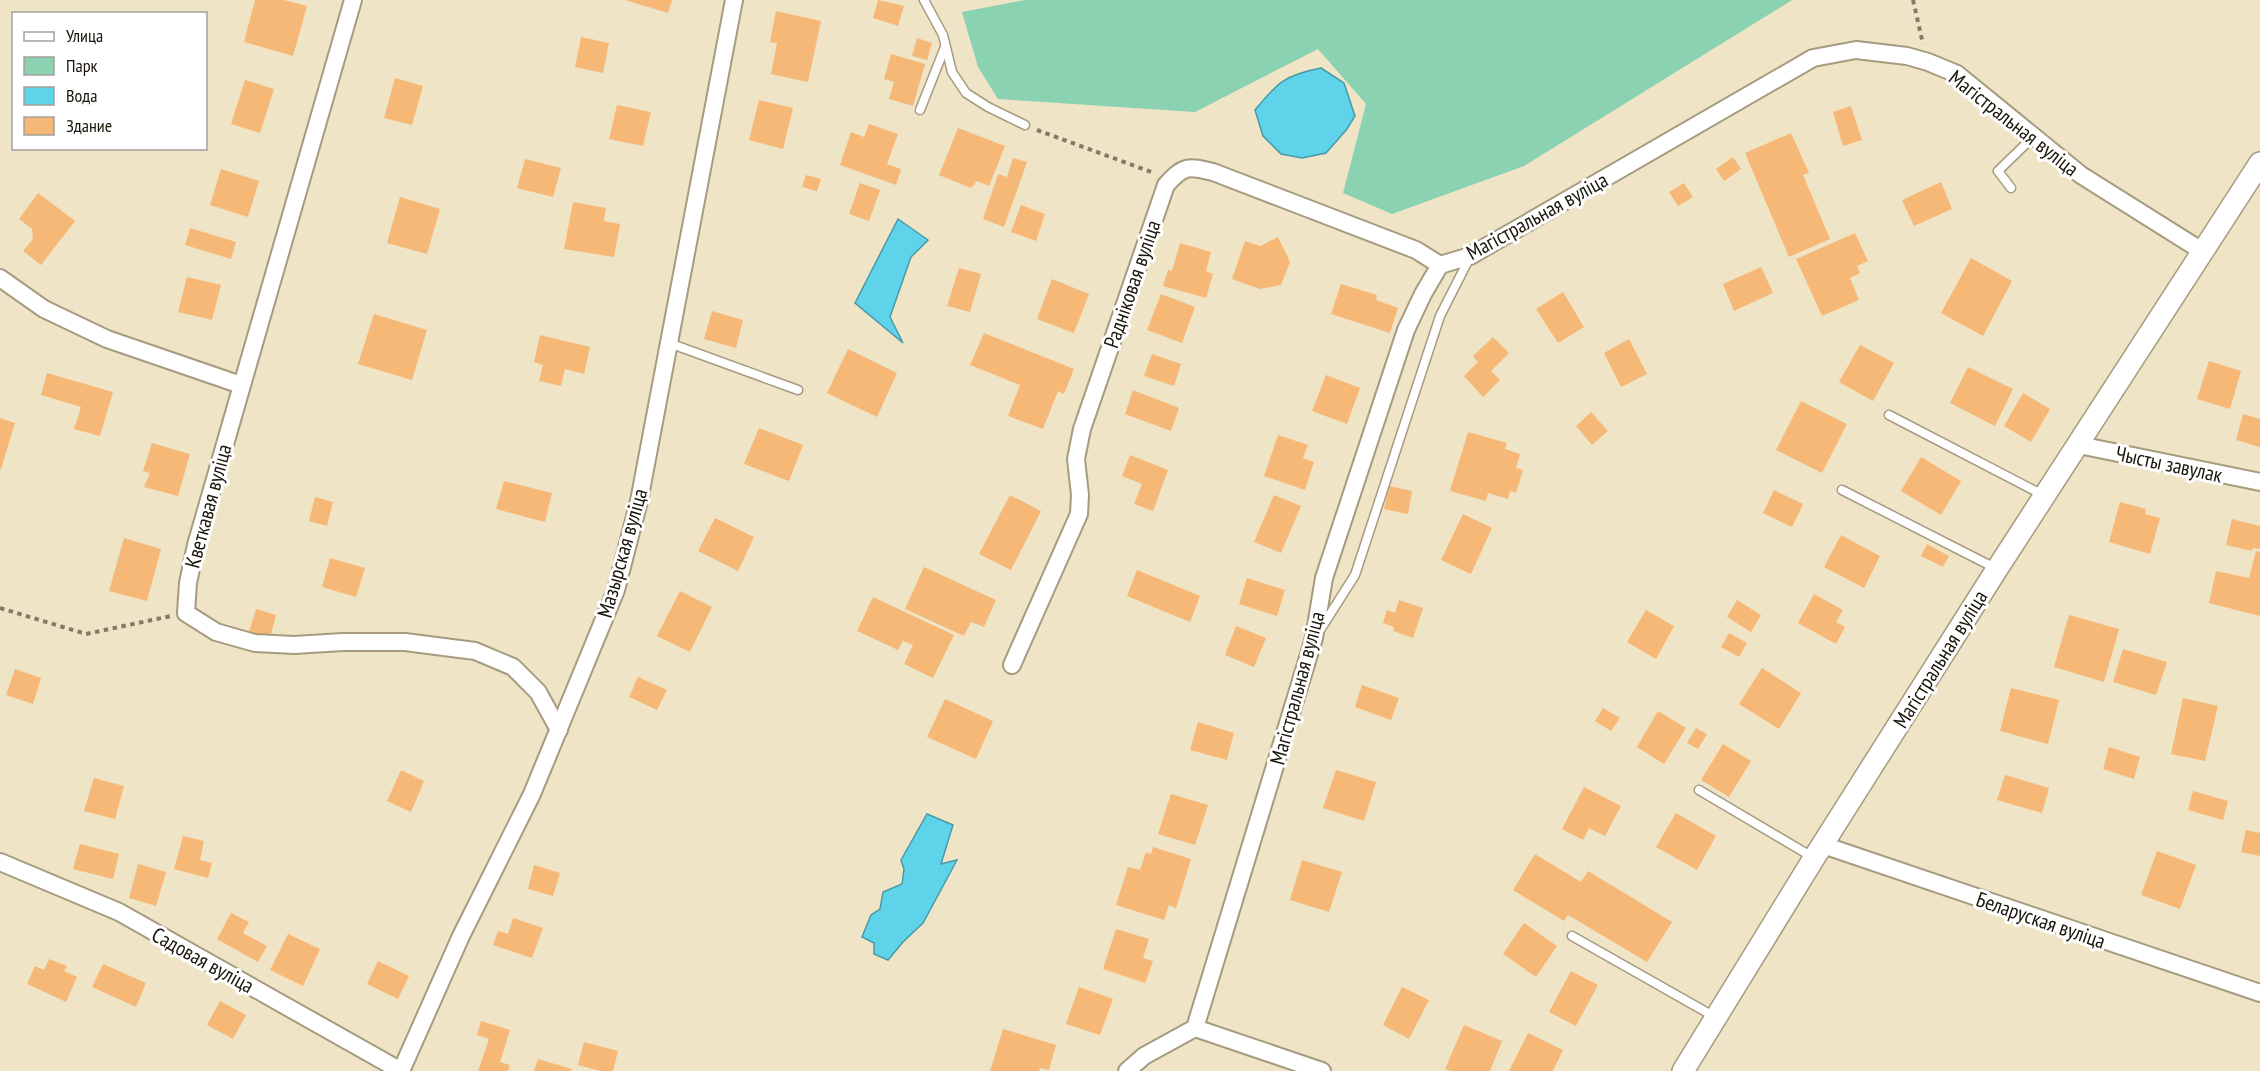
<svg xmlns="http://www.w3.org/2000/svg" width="2260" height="1071" font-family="'PT Sans Narrow',sans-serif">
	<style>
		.green { fill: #8ad2b2 }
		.water { fill: #5ed3e9; stroke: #499aa6; stroke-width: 1.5 }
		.building { fill: #f6b877 }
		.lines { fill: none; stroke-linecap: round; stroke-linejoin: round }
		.service-casing { stroke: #a69b7f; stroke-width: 11 }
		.minor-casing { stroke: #a69b7f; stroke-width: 20 }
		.tertiary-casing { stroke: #a69b7f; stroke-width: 24 }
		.path { stroke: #837b67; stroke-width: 4; stroke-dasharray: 4.5 4.5; stroke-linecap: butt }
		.service { stroke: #fff; stroke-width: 8 }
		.minor { stroke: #fff; stroke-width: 16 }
		.tertiary { stroke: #fff; stroke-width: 21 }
		.labels { text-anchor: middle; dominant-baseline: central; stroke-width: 6; stroke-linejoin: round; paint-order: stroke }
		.street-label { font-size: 21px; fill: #19150a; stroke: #fff }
	</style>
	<rect width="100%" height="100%" fill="#efe4c6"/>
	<!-- green -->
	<polygon class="green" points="1025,0 1792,0 1524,166 1392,214 1343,193 1366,104 1318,49 1195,112 998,99 978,67 962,12"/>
	<!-- water -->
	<g class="water">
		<path d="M1321 68 1344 83 1355 116 1347 129 1326 153 1302 158 1281 154 1263 136 1255 110C1278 82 1285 75 1321 68Z"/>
		<polygon points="898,219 928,240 911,257 890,317 903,343 855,303"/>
		<polygon points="927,814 953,825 941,864 957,860 923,923 903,942 888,960 874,954 874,943 862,937 871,915 880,909 883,892 902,884 904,869 901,860"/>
	</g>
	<!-- building -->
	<g class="building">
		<polygon points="255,0 284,0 307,6 293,56 244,42"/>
		<polygon points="625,0 672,0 668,13"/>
		<polygon points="878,0 904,6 898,26 873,18"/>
		<polygon points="776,11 821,21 808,82 771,74 777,43 770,42"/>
		<polygon points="581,37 609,43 603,73 575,67"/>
		<polygon points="917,38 932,43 927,60 912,56"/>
		<polygon points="891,54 925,64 913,106 889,99 894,82 884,79"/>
		<polygon points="395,78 423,86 412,125 384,118"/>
		<polygon points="245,80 274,89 260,133 231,124"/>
		<polygon points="759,100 793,108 783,149 749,140"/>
		<polygon points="617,105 651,112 643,146 609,139"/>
		<polygon points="1851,106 1862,140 1843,146 1833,112"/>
		<polygon points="869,124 898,134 887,164 901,169 896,185 840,165 851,132 864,137"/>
		<polygon points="958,128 1005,146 989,186 977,181 971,188 939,175"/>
		<polygon points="1791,133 1809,173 1803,175 1830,239 1789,257 1745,153"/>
		<polygon points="1733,157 1741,169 1724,181 1716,169"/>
		<polygon points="1013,158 1027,162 1004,227 983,219 998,174 1007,177"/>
		<polygon points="525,159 561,168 553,197 517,188"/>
		<polygon points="221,169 259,181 248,217 210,205"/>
		<polygon points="806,175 821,179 817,191 802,187"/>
		<polygon points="1941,182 1952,209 1914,226 1902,200"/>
		<polygon points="860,183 880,190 869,221 849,214"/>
		<polygon points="1684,183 1693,197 1678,206 1669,192"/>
		<polygon points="38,193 75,221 41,265 23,251 33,239 32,229 19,219"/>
		<polygon points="400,197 440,209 427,254 387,243"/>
		<polygon points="573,202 606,208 604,221 620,224 614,257 564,249"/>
		<polygon points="1021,205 1045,214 1036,241 1011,232"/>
		<polygon points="190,228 236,242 231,259 185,245"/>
		<polygon points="1855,233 1868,261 1857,266 1860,273 1850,278 1859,300 1822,316 1796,259"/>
		<polygon points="1278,237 1290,262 1281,285 1260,289 1232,279 1245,241 1260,246"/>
		<polygon points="1180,243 1211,252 1206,271 1213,274 1206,298 1163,286 1168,270 1172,271"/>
		<polygon points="1971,258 2012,281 1983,336 1941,313"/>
		<polygon points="1761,267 1773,293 1734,311 1723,284"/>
		<polygon points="959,268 981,274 970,312 947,306"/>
		<polygon points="187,277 221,285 212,320 178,312"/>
		<polygon points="1052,279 1089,294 1074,333 1037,319"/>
		<polygon points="1341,284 1377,295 1376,300 1398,308 1390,333 1331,314"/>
		<polygon points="1563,292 1584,327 1558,343 1536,309"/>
		<polygon points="1161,294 1195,307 1182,343 1147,330"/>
		<polygon points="712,311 743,320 736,348 704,339"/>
		<polygon points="374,314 427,330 412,380 358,364"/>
		<polygon points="984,333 1074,369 1064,394 1058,391 1043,429 1008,416 1020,385 970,365"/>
		<polygon points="540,335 590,347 584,374 565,369 561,386 539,381 543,365 534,362"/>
		<polygon points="1493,337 1509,353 1491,371 1500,380 1483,397 1464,376 1478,362 1473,356"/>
		<polygon points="1629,339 1647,374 1621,387 1604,353"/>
		<polygon points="1860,345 1894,363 1873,401 1839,382"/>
		<polygon points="848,349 897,373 877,417 827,393"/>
		<polygon points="1152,354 1181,364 1174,386 1144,376"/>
		<polygon points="2209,361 2241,371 2230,409 2197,399"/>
		<polygon points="1968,367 2013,389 1995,426 1950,403"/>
		<polygon points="47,373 113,392 100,436 74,429 81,407 41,395"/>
		<polygon points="1326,375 1360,388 1347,424 1312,411"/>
		<polygon points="1133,390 1179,408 1171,431 1125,414"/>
		<polygon points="2023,393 2050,409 2031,442 2004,426"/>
		<polygon points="1801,401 1847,424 1822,473 1776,450"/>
		<polygon points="1591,412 1608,431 1592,445 1576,426"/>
		<polygon points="2243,414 2260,419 2260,447 2236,440"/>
		<polygon points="0,418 15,423 1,469 0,469"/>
		<polygon points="759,428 803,445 789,481 744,464"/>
		<polygon points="1468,432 1507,443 1505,449 1520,454 1516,468 1523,470 1516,493 1510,491 1508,499 1488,493 1486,501 1450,491"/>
		<polygon points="1278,435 1308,445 1303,458 1314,462 1305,490 1264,476"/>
		<polygon points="152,443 190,454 178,496 144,487 150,473 143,471"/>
		<polygon points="1130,455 1168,470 1153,511 1134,504 1142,484 1122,476"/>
		<polygon points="1921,457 1961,481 1941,515 1901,491"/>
		<polygon points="504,481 552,493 545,522 496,509"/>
		<polygon points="1389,486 1412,491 1408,514 1384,509"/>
		<polygon points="1774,490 1803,504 1792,527 1763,513"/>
		<polygon points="1010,495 1041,511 1011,570 979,554"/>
		<polygon points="1274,495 1301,506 1281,553 1254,542"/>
		<polygon points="315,497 333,502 327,526 309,521"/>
		<polygon points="2120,502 2146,509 2145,514 2160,518 2150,554 2109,542"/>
		<polygon points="1463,514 1492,528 1471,574 1441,560"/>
		<polygon points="715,518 754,537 738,571 698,551"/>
		<polygon points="2232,519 2260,526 2260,549 2253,548 2252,551 2226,545"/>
		<polygon points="1841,535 1880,556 1864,588 1824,567"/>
		<polygon points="124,538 161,549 147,601 109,591"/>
		<polygon points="1927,544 1949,556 1943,567 1921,556"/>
		<polygon points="2256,551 2260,552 2260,616 2209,603 2216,571 2249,578"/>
		<polygon points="330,558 365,568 356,597 322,587"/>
		<polygon points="924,567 996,600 984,627 971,622 964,636 905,609"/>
		<polygon points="1137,570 1200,596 1190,622 1127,596"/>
		<polygon points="1247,578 1285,590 1277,616 1239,604"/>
		<polygon points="680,591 712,607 690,652 657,636"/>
		<polygon points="1814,594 1843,610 1836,622 1845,627 1836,644 1798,623"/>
		<polygon points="873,597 954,635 933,678 904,664 913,645 903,641 898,650 857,631"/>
		<polygon points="1399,600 1423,608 1413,638 1393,631 1394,627 1383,623 1387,610 1395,613"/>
		<polygon points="1737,600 1761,615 1751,632 1727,617"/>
		<polygon points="256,609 276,615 270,638 249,632"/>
		<polygon points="1646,610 1674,626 1656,659 1627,642"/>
		<polygon points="2069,615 2119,629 2104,682 2054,667"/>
		<polygon points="1236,626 1266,638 1254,667 1225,655"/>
		<polygon points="1729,633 1747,643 1739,657 1721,647"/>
		<polygon points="2123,649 2167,662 2156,695 2113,682"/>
		<polygon points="1762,668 1801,693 1779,729 1739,704"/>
		<polygon points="15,669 41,678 33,704 6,695"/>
		<polygon points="638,677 667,690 657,710 629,697"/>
		<polygon points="1362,685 1399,698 1391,720 1355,707"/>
		<polygon points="2011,688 2059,700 2048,744 2000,731"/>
		<polygon points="2183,698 2218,706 2205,761 2171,754"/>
		<polygon points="945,699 993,721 976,759 927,737"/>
		<polygon points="1603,708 1620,718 1611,731 1595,721"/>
		<polygon points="1658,711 1686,728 1664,764 1637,747"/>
		<polygon points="1198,722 1234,733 1227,760 1190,750"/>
		<polygon points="1696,728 1707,734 1698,749 1687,743"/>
		<polygon points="1723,744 1751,761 1729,797 1701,780"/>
		<polygon points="2109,747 2140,757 2134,779 2103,769"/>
		<polygon points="401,770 424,781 411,812 387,801"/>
		<polygon points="1336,770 1376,782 1364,821 1323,808"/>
		<polygon points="2005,775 2049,788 2042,813 1997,800"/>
		<polygon points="94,778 124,786 115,819 84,811"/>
		<polygon points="1584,787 1621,806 1605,836 1589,828 1583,840 1562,829"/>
		<polygon points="2193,791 2228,801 2223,820 2188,810"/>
		<polygon points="1171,794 1208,805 1195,845 1158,834"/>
		<polygon points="1676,813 1716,836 1697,870 1656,847"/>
		<polygon points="2246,830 2260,833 2260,856 2241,852"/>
		<polygon points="183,836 204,841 200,860 212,863 208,878 174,869"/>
		<polygon points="80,844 119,854 113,879 73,869"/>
		<polygon points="1153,847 1191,859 1176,908 1169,905 1164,920 1116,905 1128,867 1140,870 1146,852 1151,854"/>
		<polygon points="2157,851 2196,865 2180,909 2141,895"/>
		<polygon points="1535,854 1581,882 1588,871 1672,922 1647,962 1568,915 1564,921 1513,890"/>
		<polygon points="1302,860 1342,872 1329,912 1290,900"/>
		<polygon points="138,864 166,872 156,906 129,898"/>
		<polygon points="534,865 560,873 553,896 528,889"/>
		<polygon points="231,913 249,922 243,933 267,946 258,962 217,939"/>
		<polygon points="513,918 543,928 532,958 493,945 498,931 508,934"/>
		<polygon points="1524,923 1557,946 1536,977 1503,954"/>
		<polygon points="1116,929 1149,939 1143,958 1153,961 1145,983 1103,969"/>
		<polygon points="288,934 320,949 303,986 270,970"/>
		<polygon points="49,959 67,966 64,971 77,977 66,1002 27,984 35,966 44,970"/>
		<polygon points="378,961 409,976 398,999 367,984"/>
		<polygon points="103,964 146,983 136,1007 92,987"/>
		<polygon points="1571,971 1598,985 1576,1026 1549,1012"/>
		<polygon points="1079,987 1113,999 1100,1035 1066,1024"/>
		<polygon points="1402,987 1429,1000 1409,1039 1383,1025"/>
		<polygon points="220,1001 246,1015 233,1039 207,1025"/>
		<polygon points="481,1021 510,1030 500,1062 510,1065 508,1071 478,1071 489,1039 477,1035"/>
		<polygon points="1464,1025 1502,1041 1490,1071 1451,1071 1445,1069"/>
		<polygon points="1003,1029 1056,1045 1049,1070 1040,1068 1039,1071 990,1071"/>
		<polygon points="1528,1033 1563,1050 1553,1071 1509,1071"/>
		<polygon points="584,1042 618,1051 613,1071 601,1071 578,1065"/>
		<polygon points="538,1059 572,1069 571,1071 534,1071"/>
	</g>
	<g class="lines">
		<!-- service casing -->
		<g class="service-casing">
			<g id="service">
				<polyline points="924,0 943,35 952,72 966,93 988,107 1025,125"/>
				<polyline points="920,110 945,47"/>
				<polyline points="2011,188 1998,171 2034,136"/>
				<polyline points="669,343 798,390"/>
				<polyline points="1889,415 2043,495"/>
				<polyline points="1842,490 1997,569"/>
				<polyline points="1320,630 1355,575 1440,316 1470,257"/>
				<polyline points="1699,790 1814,858"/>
				<polyline points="1572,936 1715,1017"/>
			</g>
		</g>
		<!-- minor casing -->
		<g class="minor-casing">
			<g id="minor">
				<polyline points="353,0 196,545 188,583 186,613 216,632 255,643 294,645 343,642 405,642 475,651 513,667 538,692 559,730"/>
				<polyline points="0,278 44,309 107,339 241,385"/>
				<polyline points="2079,445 2260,482"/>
				<path d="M1012 665 1079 514 1080 495 1076 459 1082 429 1166 185C1184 165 1188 166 1213 172L1416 250 1440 265"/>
				<polyline points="1823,845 2260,993"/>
				<polyline points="0,862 119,912 401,1071"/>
				<polyline points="1195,1028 1314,638 1324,578 1406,330 1423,294 1440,265 1470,256 1813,58 1856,50 1907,56 1928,62 1957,74 2081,175 2202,251"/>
				<polyline points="1195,1028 1322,1071"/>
				<polyline points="401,1071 461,936 532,794 616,590 639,501 734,0"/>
				<polyline points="1127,1071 1144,1056 1195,1028"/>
			</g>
		</g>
		<!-- tertiary casing -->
		<g class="tertiary-casing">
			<polyline id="tertiary" points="1683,1071 1814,858 1997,569 2260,163"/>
		</g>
		<!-- path -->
		<g class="path">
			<polyline points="1913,0 1923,44"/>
			<polyline points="1037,130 1154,173"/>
			<polyline points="0,608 86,634 171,616"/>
		</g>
		<!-- service -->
		<use href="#service" class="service"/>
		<!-- minor -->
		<use href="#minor" class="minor"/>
		<!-- tertiary -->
		<use href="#tertiary" class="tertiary"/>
	</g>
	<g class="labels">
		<!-- street labels -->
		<g class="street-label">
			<text transform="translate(2014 123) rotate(38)">Магістральная вуліца</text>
			<text transform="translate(1537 216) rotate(-29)">Магістральная вуліца</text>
			<text transform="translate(1132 284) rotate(-71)">Радніковая вуліца</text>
			<text transform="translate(2169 464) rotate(12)">Чысты завулак</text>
			<text transform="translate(208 506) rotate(-75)">Кветкавая вуліца</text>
			<text transform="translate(622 553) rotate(-74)">Мазырская вуліца</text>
			<text transform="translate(1940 659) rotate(-58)">Магістральная вуліца</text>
			<text transform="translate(1297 688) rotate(-75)">Магістральная вуліца</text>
			<text transform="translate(2041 920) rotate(19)">Беларуская вуліца</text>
			<text transform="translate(203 960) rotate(29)">Садовая вуліца</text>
		</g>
	</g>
	<!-- legend -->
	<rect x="12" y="12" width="195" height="138" fill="#ffffff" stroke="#a3a19d" stroke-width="1.5"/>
	<rect x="24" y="32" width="30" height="9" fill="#ffffff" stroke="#a3a19d" stroke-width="1.5"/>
	<text x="66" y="42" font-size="18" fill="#19150a">Улица</text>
	<rect x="24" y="57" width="30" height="18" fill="#8ad2b2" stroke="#a3a19d" stroke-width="1.5"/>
	<text x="66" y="72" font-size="18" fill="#19150a">Парк</text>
	<rect x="24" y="87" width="30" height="18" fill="#5ed3e9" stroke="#a3a19d" stroke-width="1.5"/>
	<text x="66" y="102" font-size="18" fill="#19150a">Вода</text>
	<rect x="24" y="117" width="30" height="18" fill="#f6b877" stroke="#a3a19d" stroke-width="1.5"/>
	<text x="66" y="132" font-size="18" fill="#19150a">Здание</text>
</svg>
